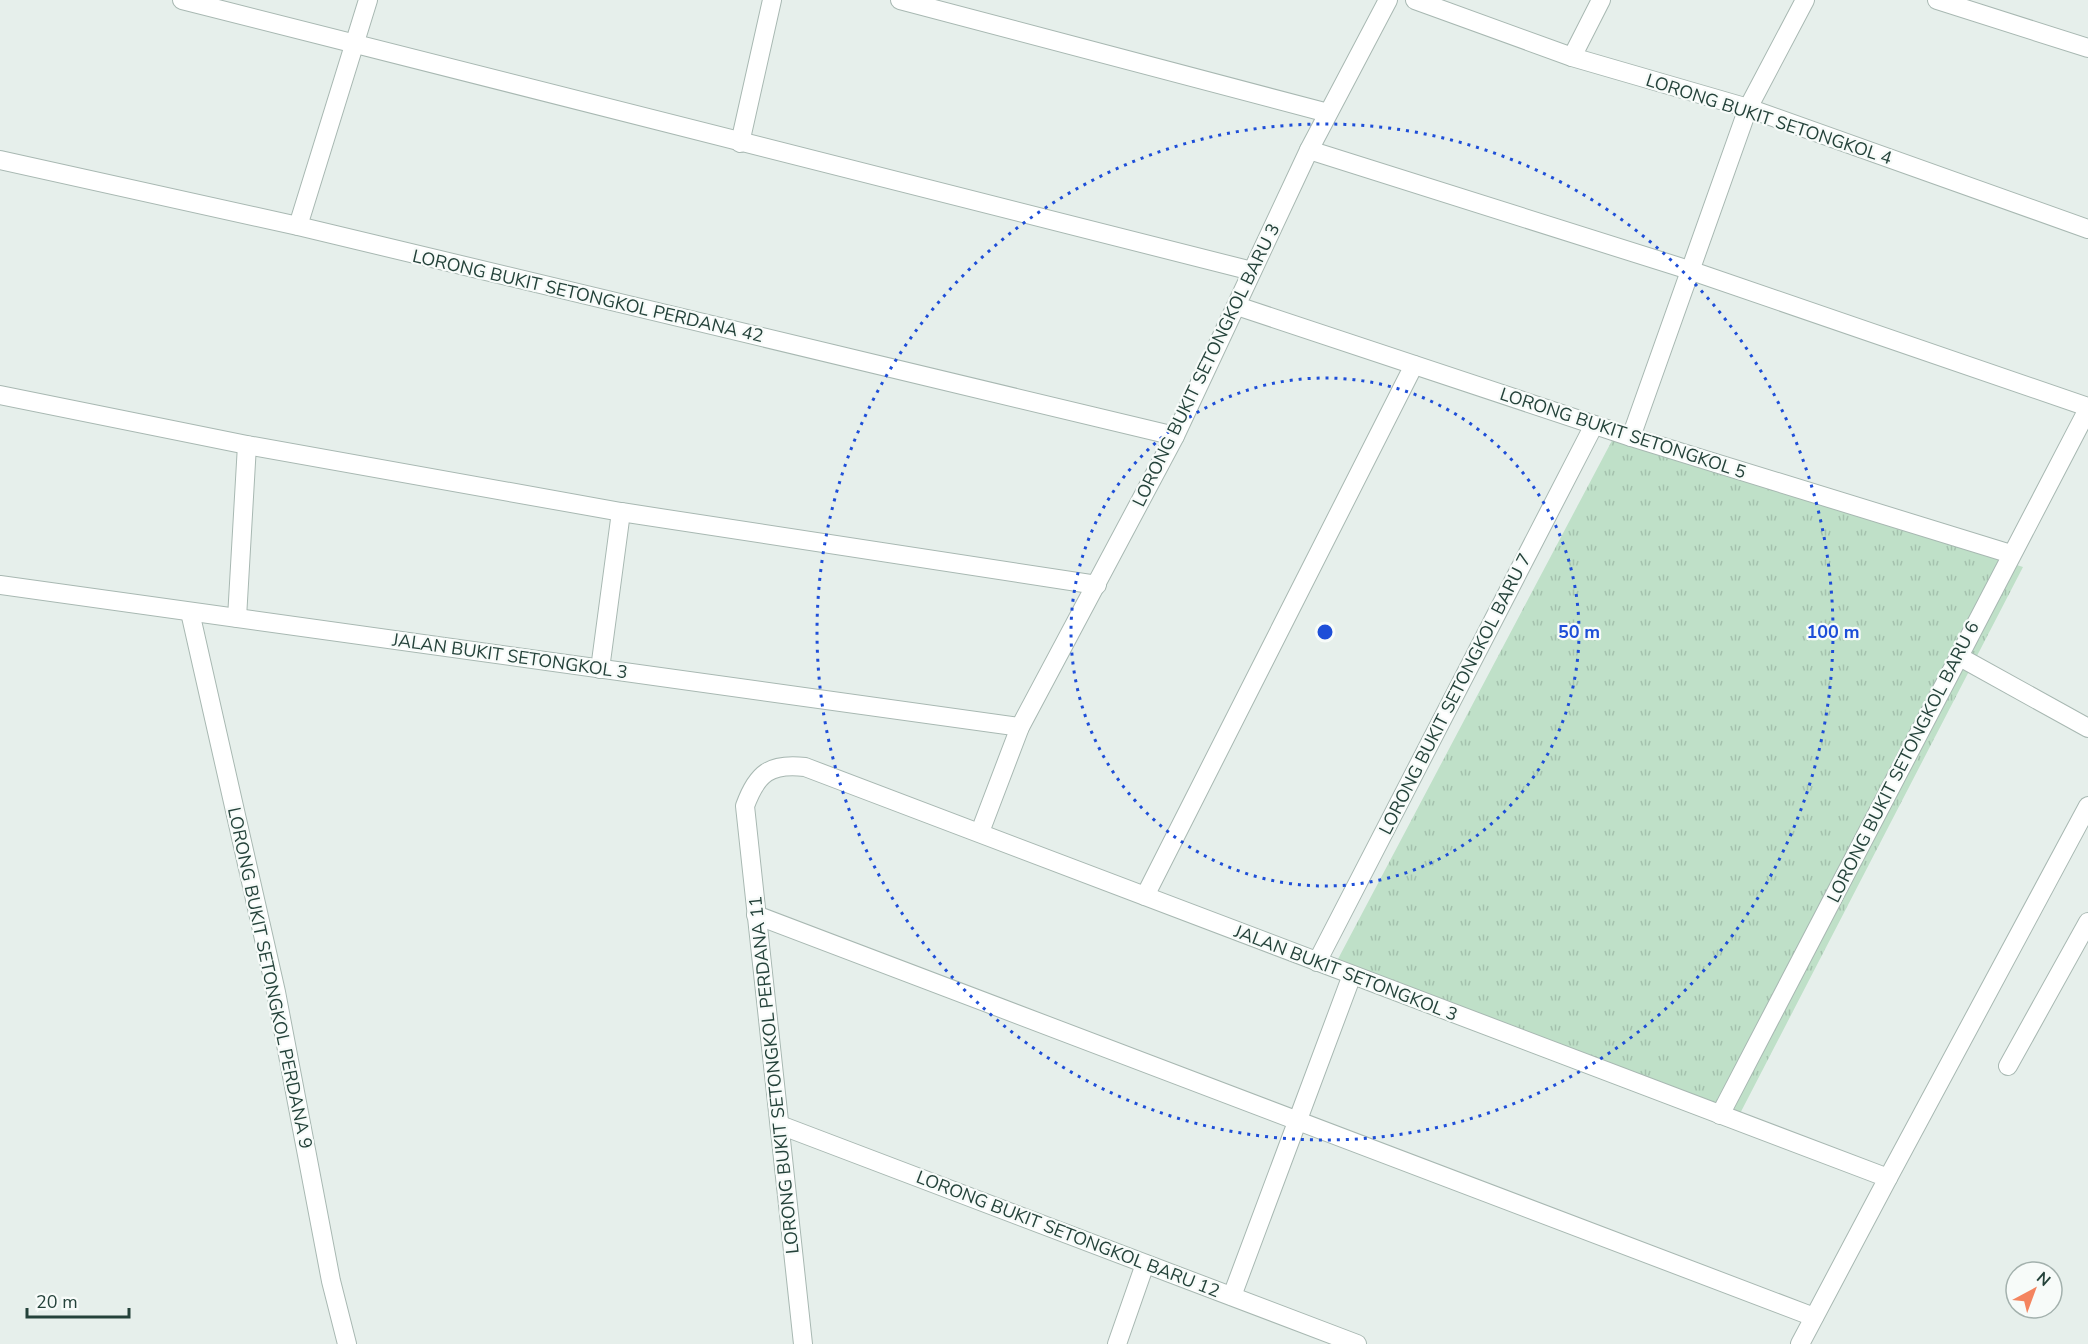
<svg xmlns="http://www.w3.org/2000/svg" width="2088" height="1344" font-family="'Nunito Sans',sans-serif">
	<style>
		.park { fill: url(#park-tufts) }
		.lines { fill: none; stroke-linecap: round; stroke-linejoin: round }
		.service-casing { stroke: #a8b8b2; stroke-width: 20 }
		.minor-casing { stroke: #a8b8b2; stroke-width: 20 }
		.service { stroke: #fff; stroke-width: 18 }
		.minor { stroke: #fff; stroke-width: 18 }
		.ring { fill: none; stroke: #1d4ed8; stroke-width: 3; stroke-dasharray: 3 6 }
		.labels { text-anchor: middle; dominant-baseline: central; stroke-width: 4.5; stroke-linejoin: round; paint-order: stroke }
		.street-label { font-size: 18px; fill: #24423a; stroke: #f7fbf9 }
		.centre { fill: #1d4ed8; stroke: #f7fbf9; stroke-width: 3 }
		.ring-label { font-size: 18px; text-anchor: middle; font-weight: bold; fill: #1d4ed8; stroke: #f7fbf9; stroke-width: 4.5; stroke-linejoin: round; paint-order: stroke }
	</style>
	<defs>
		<pattern id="park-tufts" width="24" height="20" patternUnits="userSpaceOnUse" patternTransform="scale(1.5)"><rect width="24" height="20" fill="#bfe0c8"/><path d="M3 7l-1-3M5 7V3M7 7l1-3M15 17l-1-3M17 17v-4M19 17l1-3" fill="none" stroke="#a4c1ad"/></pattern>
	</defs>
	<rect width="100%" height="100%" fill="#e6efeb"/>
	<!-- park -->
	<polygon class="park" points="1616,433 1660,451 2023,567 1732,1129 1329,976"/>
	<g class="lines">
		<!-- service casing -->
		<g class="service-casing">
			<g id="service">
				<polyline points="182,0 1252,271"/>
				<polyline points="1937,0 2088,48"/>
				<polyline points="1572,57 1601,0"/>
				<polyline points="740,143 772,0"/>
				<polyline points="1309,150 1689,270 2088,407"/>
				<polyline points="0,395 247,445 621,512 1097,585"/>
				<polyline points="1631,437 1748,108"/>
				<polyline points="237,618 247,445"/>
				<polyline points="1958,656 2088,728"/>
				<polyline points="600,669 621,512"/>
				<polyline points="1145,896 1414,365"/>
				<polyline points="756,915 1814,1317"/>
				<polyline points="1888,1178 2088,806"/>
				<polyline points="1232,1296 1352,975"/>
			</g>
		</g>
		<!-- minor casing -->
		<g class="minor-casing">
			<g id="minor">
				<polyline points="900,0 1328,113"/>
				<polyline points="1415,0 1572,57 1748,108 2088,229"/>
				<polyline points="1748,108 1805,0"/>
				<polyline points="0,160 298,226 1175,436"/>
				<polyline points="298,226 368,0"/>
				<polyline points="1237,306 1631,437 2011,554"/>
				<polyline points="0,585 1020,727"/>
				<polyline points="190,612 276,992 331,1281 347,1344"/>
				<polyline points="980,832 1020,727 1175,436 1309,150 1388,0"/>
				<polyline points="1317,962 1594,425"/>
				<polyline points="2008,1066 2088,922"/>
				<polyline points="1720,1115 2088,409"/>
				<polyline points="780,1125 1357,1344"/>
				<path d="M803 1344 745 806C757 773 770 763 805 767L1888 1178 1800 1344"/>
				<polyline points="1117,1344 1145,1264"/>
			</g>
		</g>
		<!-- service -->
		<use href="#service" class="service"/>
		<!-- minor -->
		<use href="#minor" class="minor"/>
	</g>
	<!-- distance rings -->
	<g class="ring">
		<circle cx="1325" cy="632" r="254"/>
		<circle cx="1325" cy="632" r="508"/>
	</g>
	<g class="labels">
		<!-- street labels -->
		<g class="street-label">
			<text transform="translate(1769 119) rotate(18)">LORONG BUKIT SETONGKOL 4</text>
			<text transform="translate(588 296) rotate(13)">LORONG BUKIT SETONGKOL PERDANA 42</text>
			<text transform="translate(1206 365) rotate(-64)">LORONG BUKIT SETONGKOL BARU 3</text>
			<text transform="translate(1623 433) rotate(18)">LORONG BUKIT SETONGKOL 5</text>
			<text transform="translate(510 656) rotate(8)">JALAN BUKIT SETONGKOL 3</text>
			<text transform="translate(1455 694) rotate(-63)">LORONG BUKIT SETONGKOL BARU 7</text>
			<text transform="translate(1903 762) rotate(-63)">LORONG BUKIT SETONGKOL BARU 6</text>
			<text transform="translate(1346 973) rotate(21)">JALAN BUKIT SETONGKOL 3</text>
			<text transform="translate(270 978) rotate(78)">LORONG BUKIT SETONGKOL PERDANA 9</text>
			<text transform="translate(774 1075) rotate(-96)">LORONG BUKIT SETONGKOL PERDANA 11</text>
			<text transform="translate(1068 1234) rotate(21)">LORONG BUKIT SETONGKOL BARU 12</text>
		</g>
	</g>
	<circle cx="1325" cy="632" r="9" class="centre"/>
	<g class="ring-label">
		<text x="1579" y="638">50 m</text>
		<text x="1833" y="638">100 m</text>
	</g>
	<!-- north arrow -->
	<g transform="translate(2034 1290) rotate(41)"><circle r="28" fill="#f7fbf9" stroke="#a3b1ad" stroke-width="1.5"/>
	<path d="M0-4.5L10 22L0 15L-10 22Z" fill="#f4845f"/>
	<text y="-9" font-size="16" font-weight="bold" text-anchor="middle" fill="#24423a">N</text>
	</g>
	<!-- scale -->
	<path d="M27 1308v9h102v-9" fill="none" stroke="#24423a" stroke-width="3"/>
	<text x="36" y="1308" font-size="18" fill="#24423a" stroke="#f7fbf9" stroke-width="4.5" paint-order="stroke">20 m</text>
</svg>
